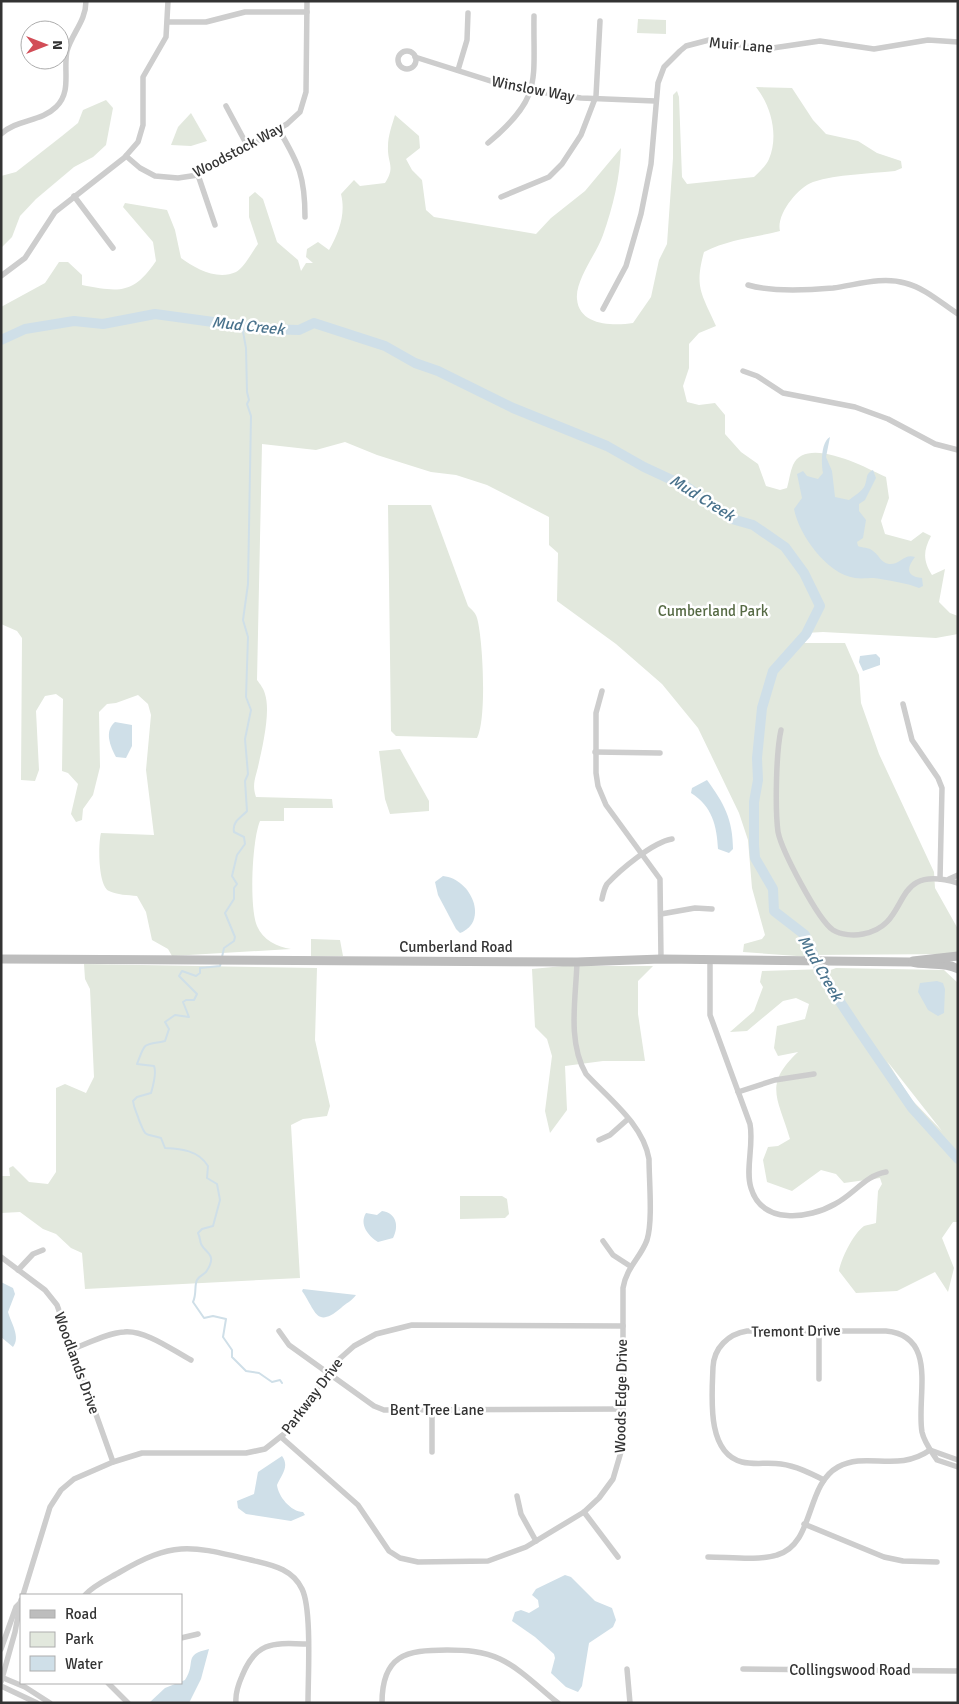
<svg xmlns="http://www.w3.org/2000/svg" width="959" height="1704" font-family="Signika,sans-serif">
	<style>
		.green { fill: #e2e8dd; fill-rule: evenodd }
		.water { fill: #cfdfe8 }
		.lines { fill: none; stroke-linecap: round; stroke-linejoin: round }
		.stream { stroke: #cfdfe8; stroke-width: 2 }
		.river { stroke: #cfdfe8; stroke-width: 10 }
		.street { stroke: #cdcdcd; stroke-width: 5.5 }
		.secondary { stroke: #bdbdbd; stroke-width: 9 }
		.labels { text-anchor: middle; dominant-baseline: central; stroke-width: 5; stroke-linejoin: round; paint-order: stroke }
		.street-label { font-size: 15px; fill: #333; stroke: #fff }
		.park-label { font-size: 15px; fill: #566a44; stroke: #fff }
		.water-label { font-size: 16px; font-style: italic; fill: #49728c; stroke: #fff }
	</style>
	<rect width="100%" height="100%" fill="#fff"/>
	<!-- green -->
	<g class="green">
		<polygon points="638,19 666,20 666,34 637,33"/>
		<path d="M756 87 792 88 813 120 826 134 858 141 877 153 901 161 902 168 895 171C868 174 838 174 813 182 797 188 776 215 780 231 753 238 729 239 704 252 694 288 702 294 716 326L699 333 689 344V368L683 386 687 402 699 405 715 403 725 415V434L741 452 758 464 766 486 780 490 787 488C789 481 790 472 793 465 806 435 867 468 886 477L889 498 881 521 885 534 911 541 923 532 931 536C923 551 923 561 932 575L945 569 939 602 950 613 958 616V634L936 638 823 632 805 633 801 643H845L859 675 861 703 879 754 934 872 935 888 958 929V952L955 954 811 955V957L743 952 744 944 762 939 765 935 752 888 748 840 739 813 698 728 662 684 616 644 557 601 558 553 549 545V517L487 485 456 475 431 472 377 455 345 442 316 450 262 444 257 680C260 684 264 689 265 694 271 712 262 749 258 767 255 779 252 785 256 797L332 799 333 808H284V821H260C252 840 249 907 257 926 263 940 277 947 291 949L172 956 168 949 152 940 146 912 137 896C128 895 117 895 109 891 98 886 98 844 101 833L154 835 146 770 151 715 148 704 138 695 116 703 107 704 99 712 100 767 93 795 83 809 82 820 76 822 71 814 78 784 68 773 62 771 63 699 56 694 45 696 36 711 39 770 35 781 21 780 22 638 17 631 1 624V307L45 283 59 262H68L82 275V285C119 292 133 295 156 261L153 242 123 207 125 203 167 210 175 230 181 258C195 268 217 281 236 272 244 268 252 252 258 244L249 217V197L255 192 263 199 277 242 298 260 301 271 306 263H313L306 257 307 249 318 242 329 250C339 232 346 214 341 194L354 180 360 186 385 183C396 166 387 163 388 146 388 136 392 125 395 115L419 136 420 148 406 159 412 170 422 180 426 210 434 217 536 234 551 218 585 191 621 148C620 178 613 207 603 235 597 253 575 280 577 299 579 326 614 326 633 323L651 297 659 260 667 244 673 158V95L677 91 679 97 682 177 687 184 754 177C759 172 766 166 769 159 779 135 771 106 756 87Z"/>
		<polygon points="106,100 113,108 106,145 93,157 74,167 36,199 20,216 12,237 1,248 1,176 16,172 62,136 78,123 83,110"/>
		<polygon points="191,113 207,141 191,146 171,145 178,127"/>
		<path d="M388 505H431L468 606C471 609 476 613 477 618 483 638 487 720 477 738L396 736 391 731Z"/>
		<polygon points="400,749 429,801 429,811 390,814 385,799 379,751"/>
		<polygon points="311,939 340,940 343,956 311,956"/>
		<polygon points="84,964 317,968 315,1040 330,1106 327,1116 303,1119 291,1125 300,1278 85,1289 82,1253 71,1248 56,1234 43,1229 20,1212 1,1213 1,1176 10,1176 9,1168 13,1166 29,1182 48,1184 56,1172 56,1088 65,1084 86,1093 94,1077 90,989 85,979"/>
		<polygon points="563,966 653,966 638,981 638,1014 645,1061 603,1061 565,1066 567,1110 550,1133 545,1111 552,1056 547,1039 535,1027 532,969"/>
		<path d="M836 968 944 970 958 983V1222H953L942 1238 954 1268 948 1292 935 1272 897 1291 856 1293 839 1271C841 1259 853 1234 864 1226 867 1225 873 1224 876 1223L878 1191 882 1184 880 1178 844 1183 836 1174 821 1170 792 1191 767 1182 763 1160 768 1147 778 1146 790 1139C778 1098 763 1085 798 1052L778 1056 774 1048 777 1026 805 1019 809 1004 796 998 783 1001 747 1031 730 1032 754 1011 763 987 760 982 762 971 826 969 828 971ZM887 1061 942 1131 911 1099Z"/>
		<polygon points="460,1196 502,1196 507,1199 509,1214 505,1218 460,1219"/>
	</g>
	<!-- water -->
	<g class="water">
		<path d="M830 437 826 457 832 471 835 497 849 500C854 496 863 491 865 485 868 477 865 474 873 470L876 478 865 500 859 504V511L866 520 863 538 857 542 858 546C862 548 869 547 873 551 879 555 881 563 889 564 900 565 904 553 915 557 908 566 904 576 922 578L923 586 919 588C907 583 887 580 874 578 868 578 861 579 855 578 827 574 799 535 794 509L802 498 797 474 803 471 807 476 818 479 823 473C821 463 821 442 830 437Z"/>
		<polygon points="876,654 880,658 880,665 863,671 859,662 860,656"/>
		<path d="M115 722 132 725V746L126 758 116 757C110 746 104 731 115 722Z"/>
		<path d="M707 780C724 803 733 820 733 849L729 853 718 849C717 826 712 806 691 793L692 788Z"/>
		<path d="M443 876C472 879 489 922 460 933L456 929 438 895 435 882Z"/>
		<polygon points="937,981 943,983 945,989 944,1013 938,1016 928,1010 918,992 920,983"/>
		<path d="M382 1211C397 1213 399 1227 393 1238L378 1242C368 1236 359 1224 366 1213L377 1215Z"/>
		<path d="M1 1282 13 1288 15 1294 8 1312C11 1323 21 1337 13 1347L1 1337Z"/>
		<path d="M303 1289 356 1295C352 1301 346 1303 341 1308 316 1329 316 1311 302 1291Z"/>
		<path d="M282 1456C290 1467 281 1475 277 1485 278 1496 291 1512 303 1512L305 1515 291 1521 246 1514 238 1508 237 1501 254 1494 258 1472Z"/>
		<polygon points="565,1575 571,1577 595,1601 612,1608 616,1620 613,1627 589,1643 582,1686 578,1692 566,1687 551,1673 555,1658 554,1654 535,1637 512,1621 515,1612 521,1610 529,1613 539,1607 538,1600 532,1595 536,1589"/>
		<path d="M209 1649 201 1679 189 1703H149L165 1688 185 1680C197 1662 182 1655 209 1649Z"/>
	</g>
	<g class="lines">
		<!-- stream -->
		<g class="stream">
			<path d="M222 957 224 948 234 941 235 937 225 913 234 899V888L237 884 232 876 237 855 245 844 244 837 234 832C232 821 241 818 247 811L245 781 248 774 245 739 251 710 246 697 248 637 243 620 248 584 251 416 247 404 249 400 247 392 246 348 242 326"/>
			<path d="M221 962 220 966 200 968V973L196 976 182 971 179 976 197 994 194 1000H186L183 1002 189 1017 175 1015 165 1022 169 1029 165 1041C142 1046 146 1041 137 1064L154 1066C157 1073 153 1086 151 1093L137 1097 133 1101C134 1109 137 1113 139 1120 146 1137 143 1133 161 1138L165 1148C181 1149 198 1150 208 1166L207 1178 217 1184 220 1200 213 1226 202 1229 198 1233C200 1237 200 1241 201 1244 206 1254 218 1254 206 1272 203 1275 199 1276 197 1280 194 1286 197 1293 193 1302L204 1318 213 1316 226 1319 223 1337 232 1350V1357L246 1371 259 1373 272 1382 280 1380 282 1383"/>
		</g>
		<!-- river -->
		<polyline class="river" points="1,340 25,329 74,321 103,324 155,314 264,329 299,330 314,323 385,346 415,363 438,371 513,408 607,446 644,467 687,487 732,519 753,525 785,547 804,573 820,606 806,634 773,671 762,708 757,758 758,780 754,802 754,845 755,858 773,889 774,911 805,935 821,973 858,1029 912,1108 958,1159"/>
		<!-- street -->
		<g class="street">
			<polyline points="168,22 206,22 245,12 307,12"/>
			<circle cx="407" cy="60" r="9"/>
			<polyline points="415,57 513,88 581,98 655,101"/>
			<polyline points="458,70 467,40 468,13"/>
			<polyline points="226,106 248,147"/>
			<path d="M279 130C299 164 305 177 305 217"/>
			<path d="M1 134C17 119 41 122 56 107 72 92 63 70 67 51 72 33 86 21 86 1"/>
			<path d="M488 143C543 97 533 82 534 16"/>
			<polyline points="126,156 140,168 155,176 178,178 198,175 287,124 300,112 306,92 307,1"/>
			<polyline points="198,175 215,225"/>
			<polyline points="74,196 113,248"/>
			<polyline points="501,197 549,177 562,164 581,135 596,96 600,21"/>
			<polyline points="1,276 25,258 55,212 124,158 138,142 143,125 143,77 166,37 168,1"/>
			<path d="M748 285C771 292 809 290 833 288 856 285 882 276 905 283 925 288 941 303 958 314"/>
			<polyline points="603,309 626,266 641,214 651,164 658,83 664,67 680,51 686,46 709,40 766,49 820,41 874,49 928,40 958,42"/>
			<polyline points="743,371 757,376 783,393 855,407 888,419 935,444 958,450"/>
			<polyline points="602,691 596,713 596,773 598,786 606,805 660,879 661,959"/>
			<polyline points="903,704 912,740 938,778 942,788 940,879"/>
			<path d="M781 730C776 752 775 809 778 832 782 851 818 920 833 930 841 935 854 936 863 934 914 925 887 862 958 883"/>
			<polyline points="595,752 660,753"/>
			<polyline points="949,879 958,875"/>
			<path d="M602 899C603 894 604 889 607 884 620 870 653 842 672 839"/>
			<polyline points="661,914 695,908 712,909"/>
			<path d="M710 959V1015L750 1124C754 1145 745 1170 751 1188 762 1225 809 1219 835 1204 853 1195 866 1175 886 1172"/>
			<polyline points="738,1092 775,1080 814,1074"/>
			<polyline points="599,1140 610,1135 628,1119"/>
			<polyline points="603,1241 613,1255 630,1266"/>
			<polyline points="1,1257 45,1290 57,1305 113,1462"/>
			<polyline points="18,1270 33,1254 43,1250"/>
			<polyline points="279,1331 289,1345 374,1406 384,1410 623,1409"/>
			<path d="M73 1349C89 1343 107 1333 124 1332 146 1330 172 1350 191 1360"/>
			<polyline points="819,1379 819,1330"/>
			<polyline points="432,1410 432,1452"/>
			<path d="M281 1437 358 1505 389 1551 400 1558 418 1562 488 1561 526 1547 584 1512 599 1498 613 1479 623 1445V1288C626 1268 641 1257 647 1240 653 1221 649 1180 649 1159 643 1124 609 1099 586 1074 567 1041 576 998 577 962"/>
			<polyline points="930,1450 958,1460"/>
			<path d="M824 1480C810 1473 796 1466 781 1464 768 1462 754 1465 742 1462 706 1453 712 1396 713 1367 714 1348 728 1334 747 1331H886C939 1336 916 1397 922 1432 924 1442 931 1451 937 1460L958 1467"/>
			<polyline points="517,1496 521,1514 536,1541"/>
			<polyline points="584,1512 618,1557"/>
			<polyline points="804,1524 884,1557 903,1561 937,1562"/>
			<path d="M708 1557C728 1557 759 1561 777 1555 815 1544 805 1485 838 1467 867 1451 897 1473 930 1450"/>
			<polyline points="23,1595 50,1507 61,1490 74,1479 113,1462 142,1453 246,1453 265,1449 284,1434 336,1362 354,1346 376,1334 412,1325 623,1326"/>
			<path d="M85 1595C94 1585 108 1579 120 1572 175 1540 191 1546 251 1560 271 1565 292 1568 302 1589 312 1609 308 1677 308 1703"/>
			<polyline points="181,1638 198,1634"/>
			<polyline points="1,1649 16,1607 21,1602"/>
			<polyline points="627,1669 630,1703"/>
			<polyline points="743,1669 958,1671"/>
			<polyline points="1,1677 25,1687 50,1703"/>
			<polyline points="1,1682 15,1632 21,1600"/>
			<polyline points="108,1683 128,1703"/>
			<polyline points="1,1686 37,1703"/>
			<path d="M236 1703C235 1693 238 1685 242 1676 256 1641 273 1643 307 1644"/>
			<path d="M382 1703C382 1655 406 1650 447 1650 465 1650 483 1651 500 1659 521 1669 539 1688 558 1703"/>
		</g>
		<!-- secondary -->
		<g class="secondary">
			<path d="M1 959 577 962 661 959 911 962C925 966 945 961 958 969"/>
			<polyline points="913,961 958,956"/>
		</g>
	</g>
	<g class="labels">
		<!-- street labels -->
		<g class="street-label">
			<text transform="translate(741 45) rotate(5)">Muir Lane</text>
			<text transform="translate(533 89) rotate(11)">Winslow Way</text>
			<text transform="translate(238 150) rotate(-28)">Woodstock Way</text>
			<text x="456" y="947">Cumberland Road</text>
			<text transform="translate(796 1331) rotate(-1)">Tremont Drive</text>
			<text transform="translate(77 1363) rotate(70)">Woodlands Drive</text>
			<text transform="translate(312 1396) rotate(-53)">Parkway Drive</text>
			<text transform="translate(621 1396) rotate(-89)">Woods Edge Drive</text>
			<text x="437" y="1410">Bent Tree Lane</text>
			<text x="850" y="1670">Collingswood Road</text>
		</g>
		<!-- park labels -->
		<g class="park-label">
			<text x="713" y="611">Cumberland Park</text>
		</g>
		<!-- water labels -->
		<g class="water-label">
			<text transform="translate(248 326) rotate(6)">Mud Creek</text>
			<text transform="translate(702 498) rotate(32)">Mud Creek</text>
			<text transform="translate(820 968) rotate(60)">Mud Creek</text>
		</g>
	</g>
	<!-- border -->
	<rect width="959" height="1704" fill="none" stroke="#333333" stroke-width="5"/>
	<!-- legend -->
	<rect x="20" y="1594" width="162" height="90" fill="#ffffff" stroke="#adadad"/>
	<rect x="30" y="1610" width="25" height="8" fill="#bdbdbd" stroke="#adadad"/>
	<text x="65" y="1619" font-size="15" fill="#333333">Road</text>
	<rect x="30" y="1632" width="25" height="15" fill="#e2e8dd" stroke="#adadad"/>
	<text x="65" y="1644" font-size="15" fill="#333333">Park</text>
	<rect x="30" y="1656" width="25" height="15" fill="#cfdfe8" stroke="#adadad"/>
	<text x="65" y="1669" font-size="15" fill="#333333">Water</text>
	<!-- north arrow -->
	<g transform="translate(45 45) rotate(90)"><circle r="24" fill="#ffffff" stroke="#adadad"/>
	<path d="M0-4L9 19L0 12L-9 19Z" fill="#d24d57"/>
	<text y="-8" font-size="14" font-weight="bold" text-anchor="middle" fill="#333333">N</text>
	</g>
</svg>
